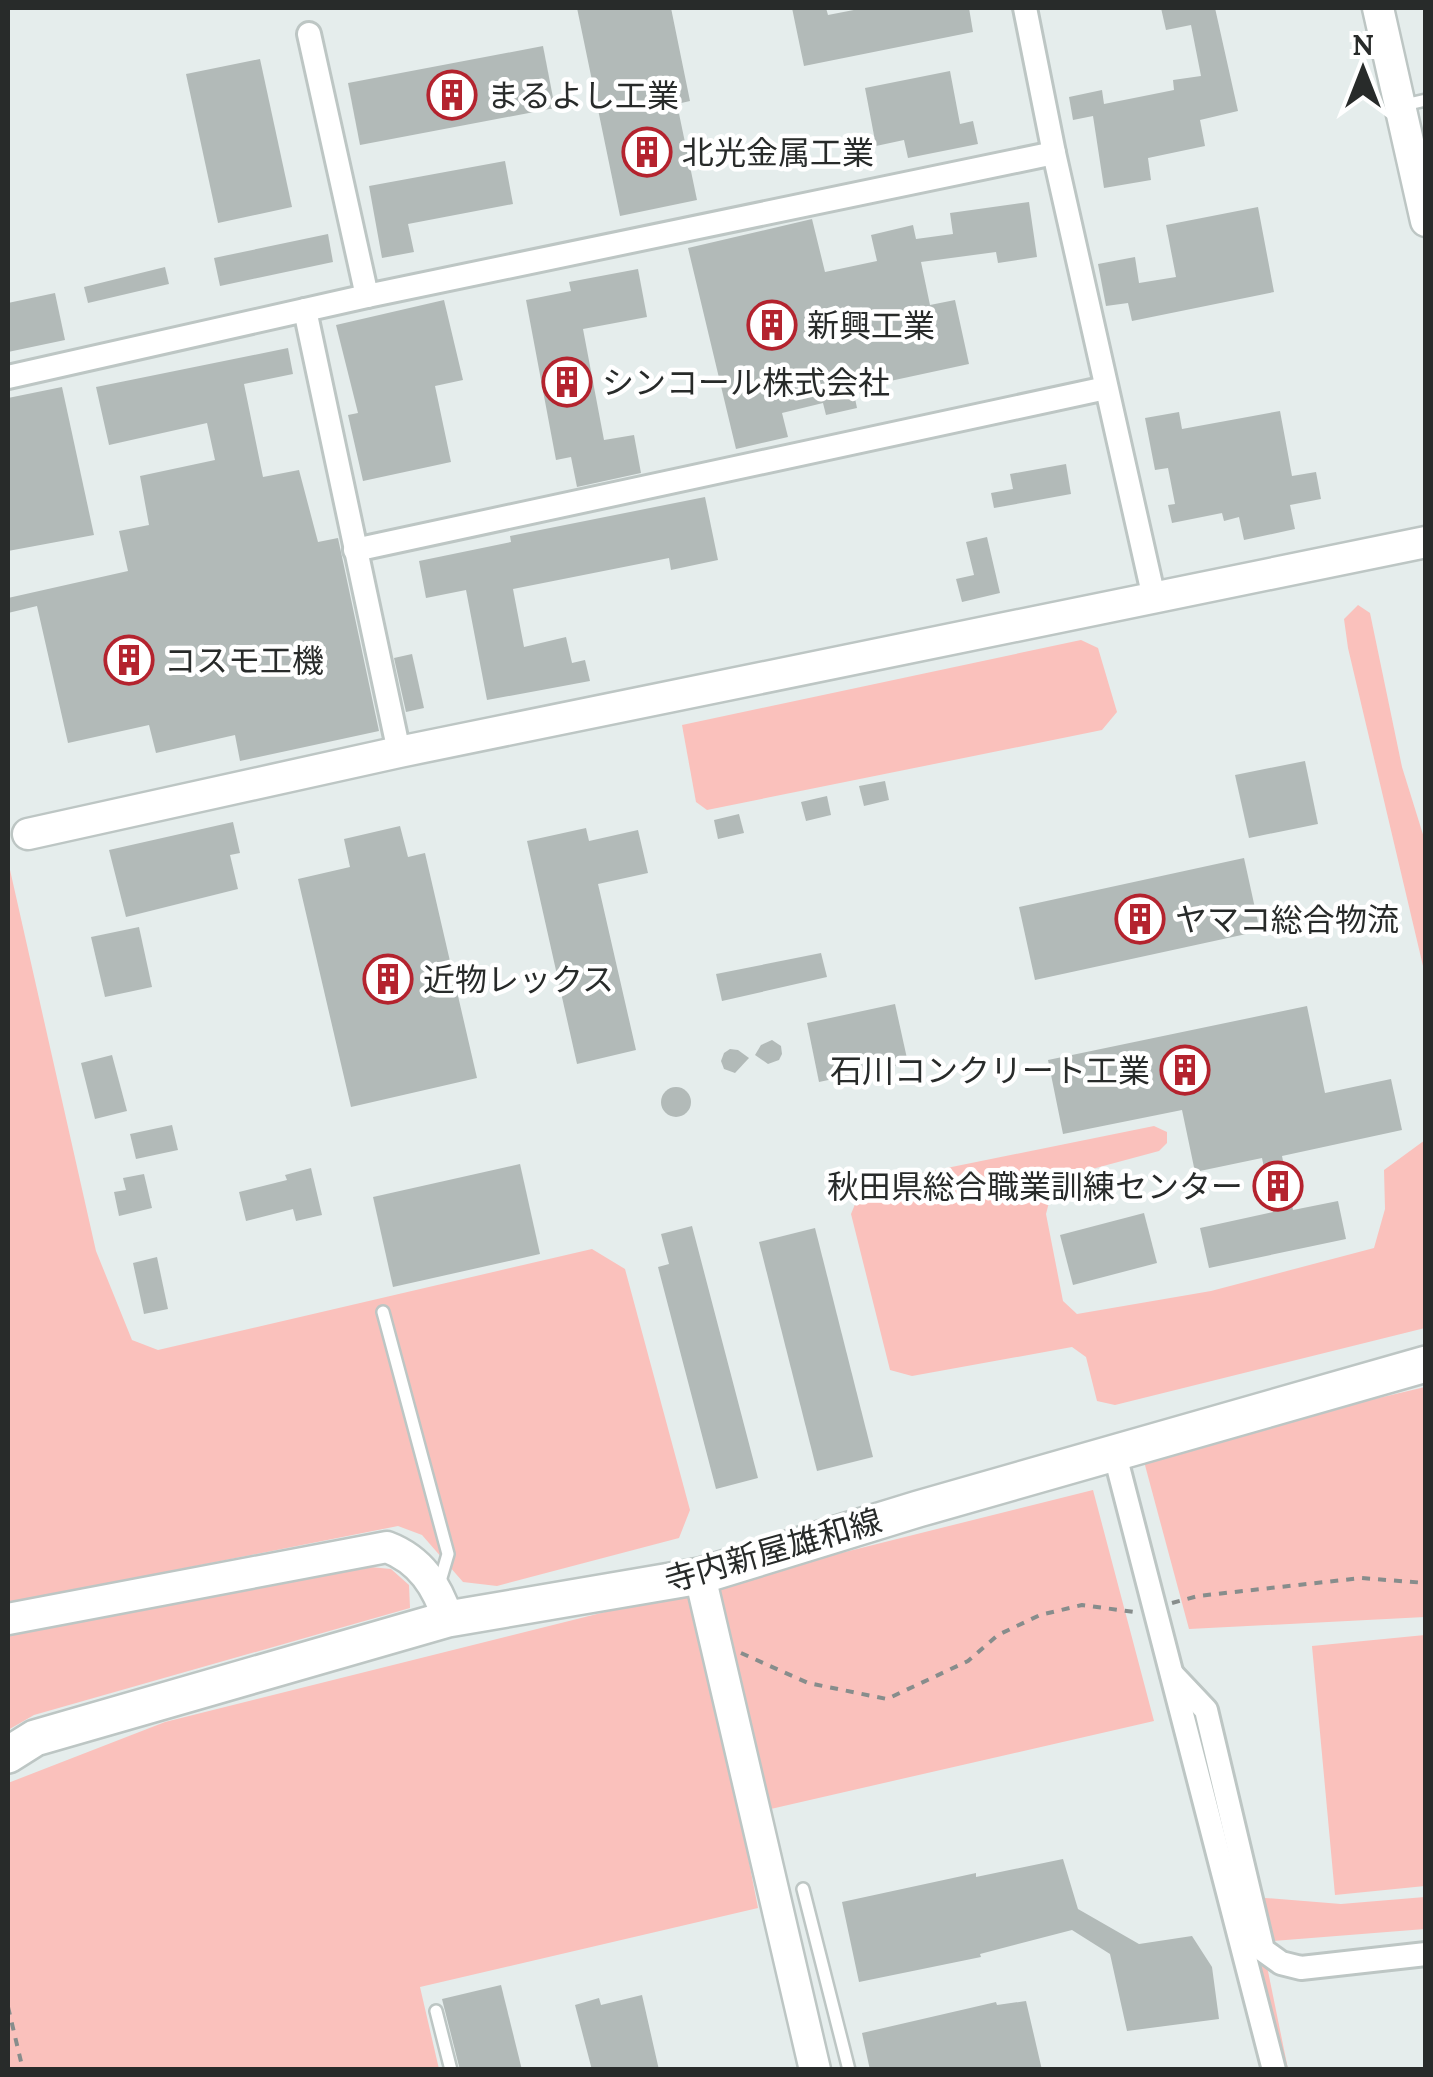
<svg xmlns="http://www.w3.org/2000/svg" width="1433" height="2077" font-family="Lora,'Noto Sans JP',serif">
	<style>
		.green { fill: #fac1bc }
		.building { fill: #b2bab8 }
		.lines { fill: none; stroke-linecap: round; stroke-linejoin: round }
		.lane-casing { stroke: #bdc6c4; stroke-width: 16 }
		.street-casing { stroke: #bdc6c4; stroke-width: 28 }
		.secondary-casing { stroke: #bdc6c4; stroke-width: 35 }
		.primary-casing { stroke: #bdc6c4; stroke-width: 40 }
		.path { stroke: #878d8c; stroke-width: 4; stroke-dasharray: 8 8; stroke-linecap: butt }
		.lane { stroke: #fff; stroke-width: 11 }
		.street { stroke: #fff; stroke-width: 22 }
		.secondary { stroke: #fff; stroke-width: 30 }
		.primary { stroke: #fff; stroke-width: 35 }
		.labels { text-anchor: middle; dominant-baseline: central; stroke-width: 9; stroke-linejoin: round; paint-order: stroke }
		.poi-label { font-size: 32px; fill: #282b2a; stroke: #fff; text-anchor: start }
		.street-label { font-size: 32px; fill: #282b2a; stroke: #fff }
	</style>
	<rect width="100%" height="100%" fill="#e5edec"/>
	<!-- green -->
	<g class="green">
		<polygon points="1358,605 1370,613 1402,767 1425,841 1425,989 1423,966 1348,648 1344,619"/>
		<polygon points="1081,640 1098,648 1117,712 1102,730 707,810 696,802 682,725"/>
		<polygon points="8,861 96,1251 132,1340 158,1350 592,1249 625,1269 690,1510 679,1538 497,1586 463,1582 422,1535 398,1526 8,1603"/>
		<polygon points="1154,1126 1167,1132 1167,1143 1159,1151 1055,1179 1046,1214 1063,1301 1077,1314 1211,1291 1374,1248 1385,1209 1384,1170 1425,1140 1425,1328 1115,1405 1097,1401 1086,1357 1072,1347 912,1376 890,1370 851,1214 863,1185"/>
		<polygon points="1425,1387 1425,1617 1189,1629 1142,1454"/>
		<polygon points="1093,1490 1154,1721 740,1816 758,1908 420,1987 439,2069 8,2070 8,1783 165,1722"/>
		<polygon points="370,1567 391,1569 409,1585 410,1608 34,1715 8,1730 8,1636"/>
		<polygon points="1425,1635 1425,1886 1335,1895 1312,1646"/>
		<polygon points="1228,1895 1341,1904 1425,1897 1425,1929 1262,1942 1288,2069 1272,2069"/>
	</g>
	<!-- building -->
	<g class="building">
		<polygon points="577,8 671,8 690,101 677,104 697,200 620,216"/>
		<polygon points="792,8 826,8 828,15 864,8 969,8 973,32 804,66"/>
		<polygon points="1161,8 1215,8 1238,111 1200,120 1205,146 1148,158 1151,180 1104,188 1093,116 1073,120 1069,97 1102,90 1104,104 1174,90 1173,80 1201,76 1191,25 1166,30"/>
		<polygon points="543,46 555,108 360,145 348,83"/>
		<polygon points="260,59 292,207 218,223 186,74"/>
		<polygon points="950,71 960,124 973,121 978,144 908,158 904,140 876,146 865,88"/>
		<polygon points="505,161 513,204 408,224 414,252 382,258 369,186"/>
		<polygon points="1029,202 1037,257 998,263 996,252 921,262 930,305 955,300 969,364 853,389 857,408 826,415 823,403 782,413 788,437 736,449 688,248 812,219 825,272 877,261 871,235 913,225 916,239 953,234 950,213"/>
		<polygon points="1258,207 1274,292 1132,321 1128,303 1106,306 1098,264 1135,257 1139,283 1176,277 1166,225"/>
		<polygon points="328,234 333,262 220,286 214,258"/>
		<polygon points="165,267 169,284 88,303 84,287"/>
		<polygon points="638,269 647,317 583,329 604,440 634,435 641,473 577,487 571,457 556,460 526,300 571,291 569,282"/>
		<polygon points="55,293 65,340 8,352 8,303"/>
		<polygon points="444,300 463,380 435,386 451,462 363,481 348,415 358,413 336,325"/>
		<polygon points="288,348 293,374 244,384 263,477 299,470 318,542 338,538 379,731 240,761 235,735 156,753 149,725 68,743 37,606 8,613 8,598 128,571 119,531 149,525 140,476 215,460 207,423 109,445 96,387"/>
		<polygon points="62,387 94,535 8,551 8,398"/>
		<polygon points="1280,411 1292,476 1316,472 1321,499 1290,505 1295,529 1244,540 1239,517 1224,521 1222,513 1172,523 1168,505 1175,504 1168,468 1155,470 1145,418 1179,412 1182,429"/>
		<polygon points="1066,464 1071,494 994,508 991,493 1013,489 1010,474"/>
		<polygon points="705,497 718,560 671,570 669,558 513,589 524,647 566,637 572,663 585,660 590,681 487,700 466,590 426,598 419,561 511,542 510,536"/>
		<polygon points="987,537 1000,593 962,602 956,579 974,575 966,542"/>
		<polygon points="412,654 424,708 406,712 394,658"/>
		<polygon points="1305,761 1318,824 1249,838 1235,775"/>
		<polygon points="885,781 889,800 864,806 859,786"/>
		<polygon points="827,796 831,815 806,821 801,802"/>
		<polygon points="739,814 744,833 718,839 714,820"/>
		<polygon points="233,822 240,853 230,855 238,889 126,917 109,850"/>
		<polygon points="400,826 408,857 425,853 477,1078 351,1107 298,879 350,867 344,839"/>
		<polygon points="586,828 589,841 638,830 648,873 598,884 636,1050 577,1064 527,841"/>
		<polygon points="1244,858 1260,931 1035,980 1019,907"/>
		<polygon points="139,927 152,987 105,997 91,937"/>
		<polygon points="821,953 827,977 722,1001 716,974"/>
		<polygon points="895,1004 908,1063 819,1082 807,1023"/>
		<polygon points="1307,1006 1325,1093 1391,1079 1402,1130 1282,1156 1293,1210 1338,1201 1346,1239 1209,1268 1200,1228 1273,1212 1262,1158 1195,1172 1182,1110 1063,1134 1048,1060"/>
		<polygon points="772,1040 781,1046 782,1054 779,1060 768,1064 755,1055 761,1045"/>
		<polygon points="730,1049 738,1050 749,1058 735,1073 724,1069 721,1061 724,1053"/>
		<polygon points="112,1055 127,1111 95,1119 81,1063"/>
		<circle cx="676" cy="1102" r="15"/>
		<polygon points="172,1125 178,1150 136,1159 130,1134"/>
		<polygon points="520,1164 540,1254 393,1287 373,1197"/>
		<polygon points="311,1168 322,1215 296,1221 293,1209 246,1221 239,1192 287,1180 285,1175"/>
		<polygon points="144,1174 152,1208 119,1216 114,1192 126,1190 123,1178"/>
		<polygon points="1144,1213 1157,1263 1073,1285 1060,1235"/>
		<polygon points="692,1226 758,1478 716,1489 658,1267 669,1264 661,1234"/>
		<polygon points="815,1228 873,1457 817,1471 759,1242"/>
		<polygon points="157,1257 168,1309 144,1314 133,1263"/>
		<polygon points="1063,1859 1078,1909 1139,1944 1192,1936 1212,1967 1219,2019 1127,2031 1110,1954 1072,1930 980,1954 981,1957 859,1982 842,1902 976,1873 976,1877"/>
		<polygon points="501,1985 522,2070 460,2070 442,1999"/>
		<polygon points="642,1995 659,2070 592,2070 575,2005 599,1998 601,2005"/>
		<polygon points="1026,2001 1042,2070 870,2070 862,2033 996,2002 997,2005"/>
	</g>
	<g class="lines">
		<!-- lane casing -->
		<g class="lane-casing">
			<g id="lane">
				<polyline points="1400,106 1426,100"/>
				<polyline points="383,1312 448,1554 438,1588"/>
				<polyline points="803,1889 849,2070"/>
				<polyline points="436,2011 451,2070"/>
			</g>
		</g>
		<!-- street casing -->
		<g class="street-casing">
			<g id="street">
				<polyline points="1025,8 1054,153 1154,598"/>
				<polyline points="309,34 367,296"/>
				<polyline points="305,310 399,752"/>
				<polyline points="8,377 367,296 1054,153"/>
				<polyline points="355,550 1106,388"/>
				<polyline points="1115,1455 1274,2070"/>
				<polyline points="1172,1674 1206,1710 1263,1950 1281,1963 1301,1968 1426,1954"/>
			</g>
		</g>
		<!-- secondary casing -->
		<g class="secondary-casing">
			<g id="secondary">
				<polyline points="1378,8 1426,221"/>
				<polyline points="28,834 399,752 1426,542"/>
				<polyline points="700,1576 815,2070"/>
				<path d="M8 1619 387 1547C421 1560 437 1586 448 1619"/>
			</g>
		</g>
		<!-- primary casing -->
		<g class="primary-casing">
			<polyline id="primary" points="8,1755 35,1738 448,1619 700,1576 918,1509 1426,1364"/>
		</g>
		<!-- path -->
		<g class="path">
			<polyline points="1172,1603 1198,1596 1361,1578 1426,1583"/>
			<polyline points="741,1653 808,1683 887,1699 968,1661 998,1635 1040,1615 1082,1605 1134,1612"/>
			<polyline points="8,2007 23,2070"/>
		</g>
		<!-- lane -->
		<use href="#lane" class="lane"/>
		<!-- street -->
		<use href="#street" class="street"/>
		<!-- secondary -->
		<use href="#secondary" class="secondary"/>
		<!-- primary -->
		<use href="#primary" class="primary"/>
	</g>
	<!-- icons -->
	<defs>
		<g id="building-ring" transform="scale(2.5)"><circle r="9.5" fill="#fff" stroke="#b4232e" stroke-width="1.5"/><path d="M-4-6H4V6H1V3H-1V6H-4ZM-2.5-4.3h1.7v1.8h-1.7ZM.8-4.3h1.7v1.8H.8ZM-2.5-1h1.7V.8h-1.7ZM.8-1h1.7V.8H.8Z" fill="#b4232e"/></g>
	</defs>
	<g fill-rule="evenodd">
		<use href="#building-ring" x="452" y="95"/>
		<use href="#building-ring" x="647" y="152"/>
		<use href="#building-ring" x="772" y="325"/>
		<use href="#building-ring" x="567" y="382"/>
		<use href="#building-ring" x="129" y="660"/>
		<use href="#building-ring" x="1140" y="919"/>
		<use href="#building-ring" x="388" y="979"/>
		<use href="#building-ring" x="1185" y="1070"/>
		<use href="#building-ring" x="1278" y="1186"/>
	</g>
	<g class="labels">
		<!-- poi labels -->
		<g class="poi-label">
			<text x="487" y="95">まるよし工業</text>
			<text x="682" y="152">北光金属工業</text>
			<text x="807" y="325">新興工業</text>
			<text x="602" y="382">シンコール株式会社</text>
			<text x="164" y="660">コスモ工機</text>
			<text x="1175" y="919">ヤマコ総合物流</text>
			<text x="423" y="979">近物レックス</text>
			<text x="1150" y="1070" text-anchor="end">石川コンクリート工業</text>
			<text x="1243" y="1186" text-anchor="end">秋田県総合職業訓練センター</text>
		</g>
		<!-- street labels -->
		<g class="street-label">
			<text transform="translate(773 1550) rotate(-16)">寺内新屋雄和線</text>
		</g>
	</g>
	<!-- border -->
	<rect width="1433" height="2077" fill="none" stroke="#282b2a" stroke-width="20"/>
	<!-- north arrow -->
	<g transform="translate(1363 70)" stroke="#ffffff" stroke-width="8" paint-order="stroke">
	<path d="M0-8L18 38L0 25L-18 38Z" fill="#282b2a"/>
	<text y="-15" font-size="28" font-weight="bold" text-anchor="middle" fill="#282b2a">N</text>
	</g>
</svg>
